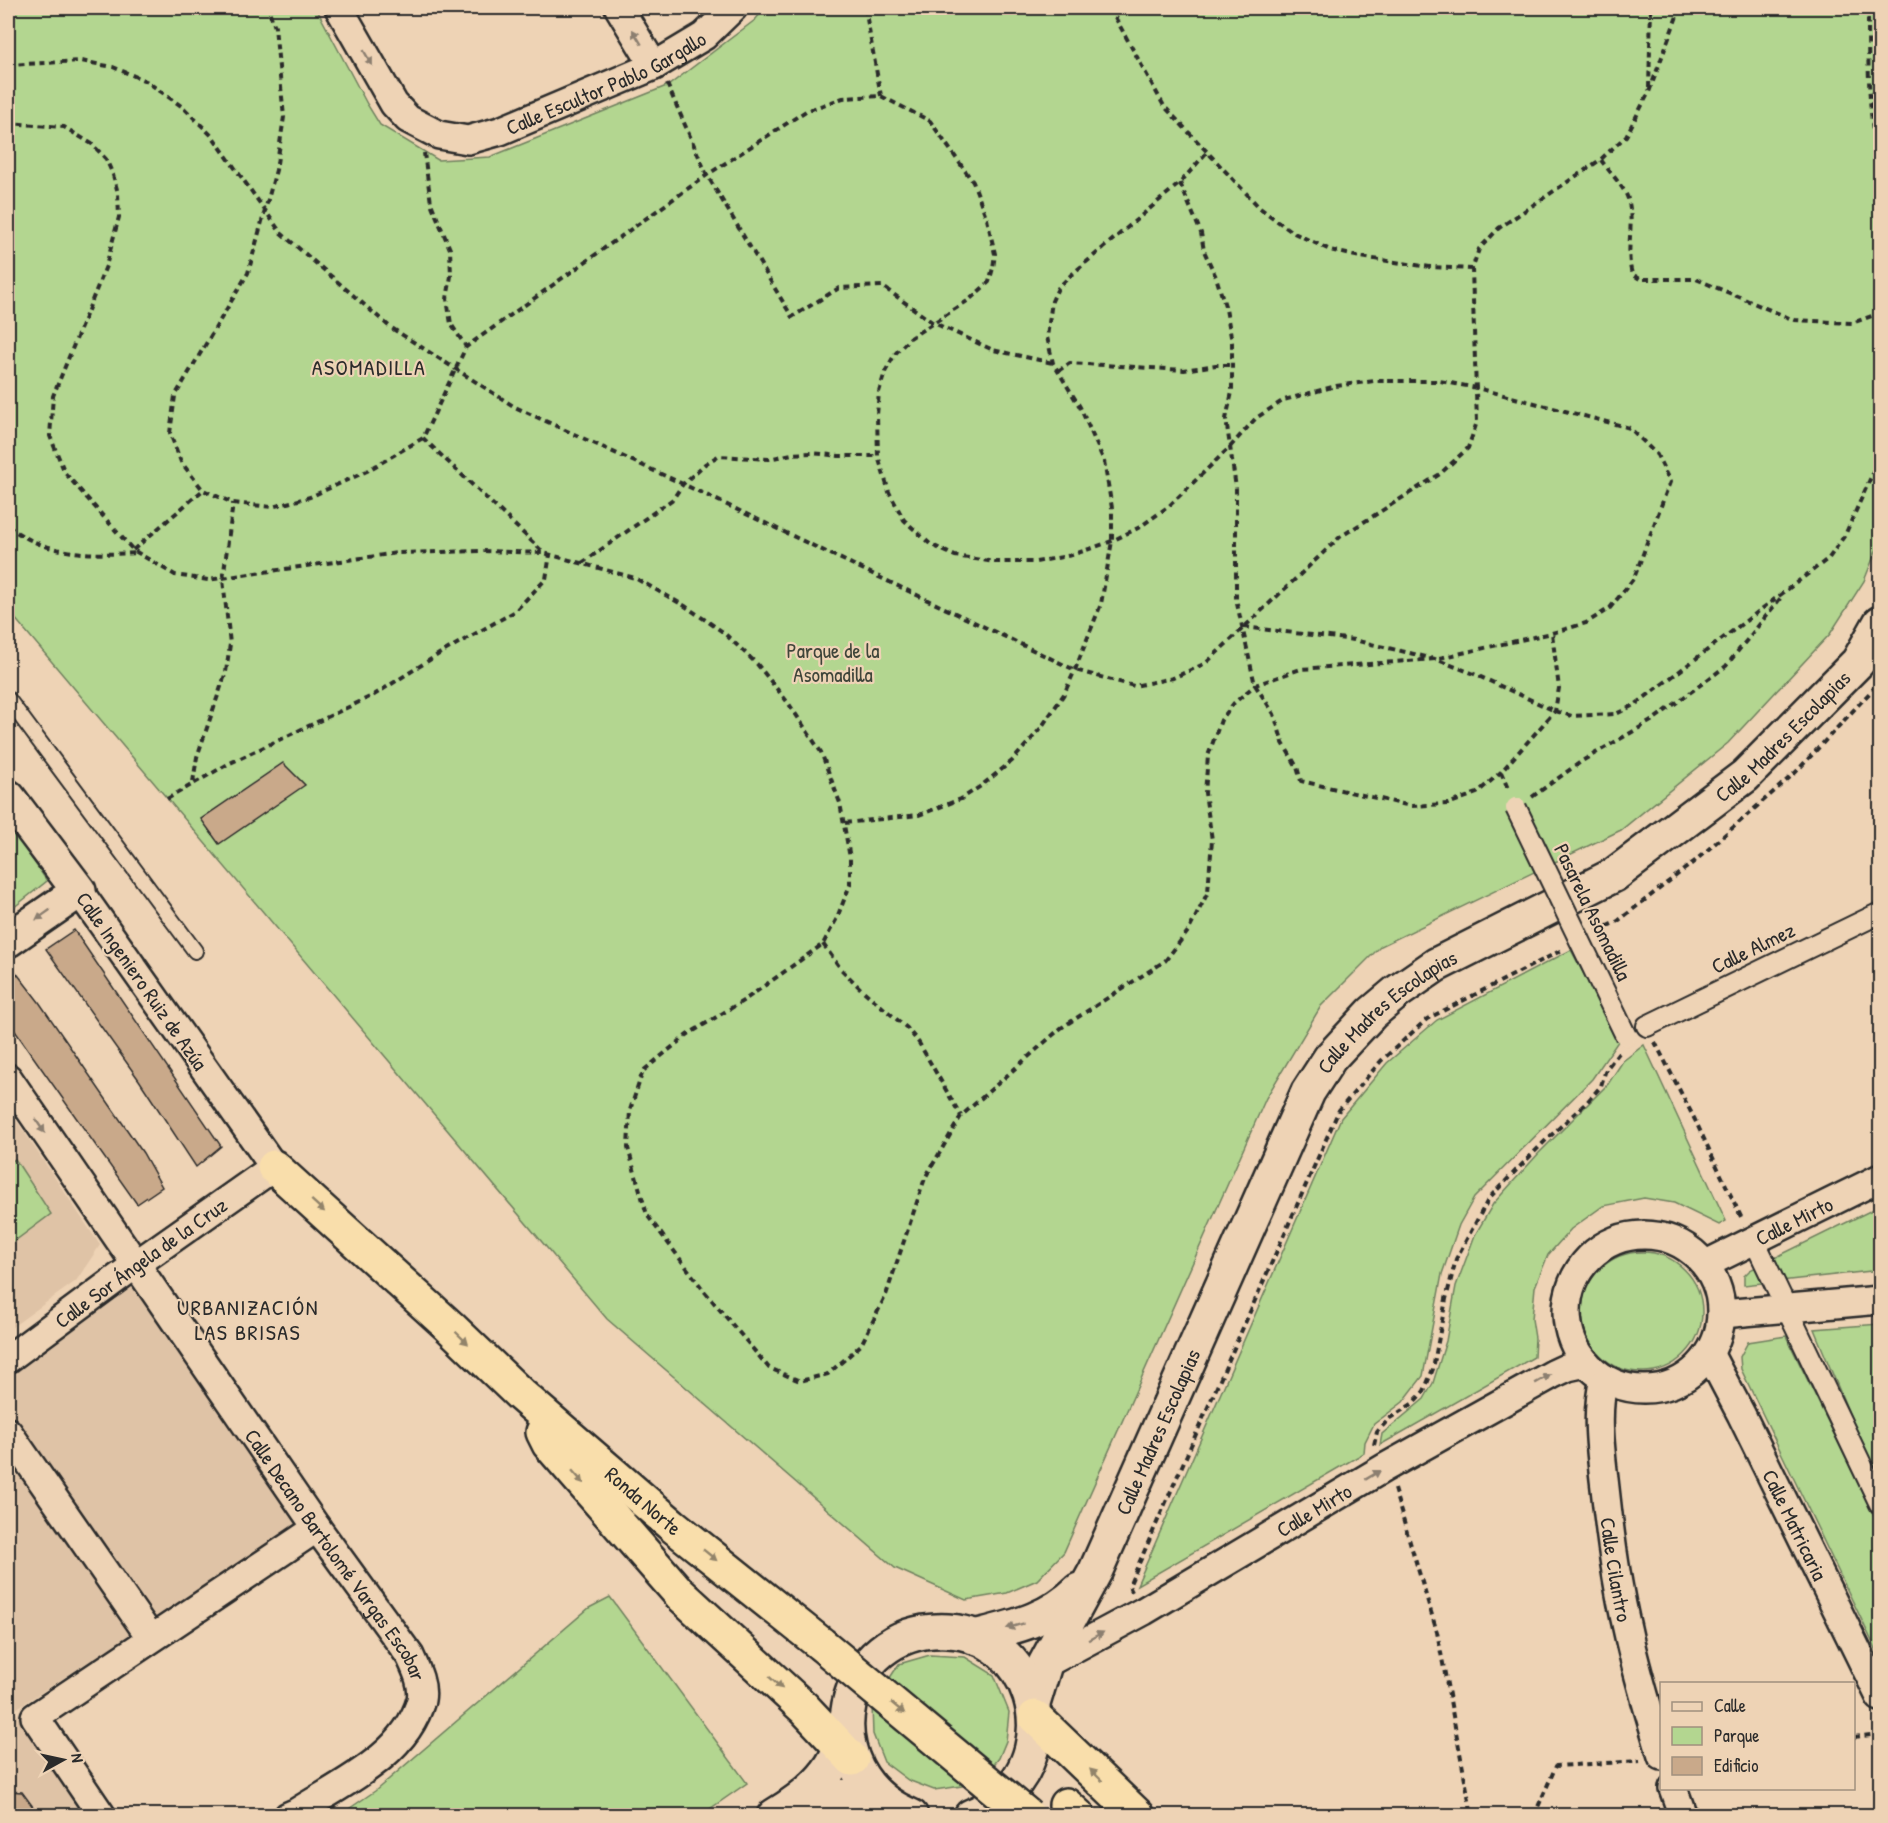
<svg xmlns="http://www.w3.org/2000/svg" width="1888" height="1823" font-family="'Patrick Hand',sans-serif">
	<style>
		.built { fill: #dfc3a6 }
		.green { fill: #b3d690; stroke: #6f805e; stroke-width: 1.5 }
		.building { fill: #c9a98a; stroke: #2b2b2b; stroke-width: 1.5 }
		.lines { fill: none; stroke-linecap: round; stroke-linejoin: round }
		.service-casing { stroke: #2b2b2b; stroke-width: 18 }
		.pedestrian-casing { stroke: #2b2b2b; stroke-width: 24 }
		.minor-casing { stroke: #2b2b2b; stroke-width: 32 }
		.tertiary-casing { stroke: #2b2b2b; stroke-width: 38 }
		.secondary-casing { stroke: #2b2b2b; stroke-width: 38 }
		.trunk-casing { stroke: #2b2b2b; stroke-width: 38 }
		.path { stroke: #2b2b2b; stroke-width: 4; stroke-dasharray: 6 4.5; stroke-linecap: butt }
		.service { stroke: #eed3b5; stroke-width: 14 }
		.pedestrian { stroke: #eed3b5; stroke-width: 20 }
		.minor { stroke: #eed3b5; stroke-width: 27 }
		.tertiary { stroke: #eed3b5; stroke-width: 33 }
		.secondary { stroke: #eed3b5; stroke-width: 33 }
		.trunk { stroke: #f9deab; stroke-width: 33 }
		.pedestrian-bridge-casing { stroke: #2b2b2b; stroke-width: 24; stroke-linecap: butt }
		.trunk-bridge-casing { stroke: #2b2b2b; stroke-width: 38; stroke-linecap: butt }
		.pedestrian-bridge { stroke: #eed3b5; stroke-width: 20 }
		.trunk-bridge { stroke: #f9deab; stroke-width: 33 }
		.oneway { fill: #8c7f70 }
		.oneway2 { fill: #92846b }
		.labels { text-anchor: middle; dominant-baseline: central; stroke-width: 4.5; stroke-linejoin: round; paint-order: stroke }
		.street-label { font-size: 21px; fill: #2b2b2b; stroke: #eed3b5 }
		.park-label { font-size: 21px; fill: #3f453a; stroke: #eed3b5 }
		.neighbourhood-label { font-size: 22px; letter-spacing: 1.5px; fill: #2b2b2b; stroke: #eed3b5 }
	</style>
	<rect width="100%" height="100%" fill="#eed3b5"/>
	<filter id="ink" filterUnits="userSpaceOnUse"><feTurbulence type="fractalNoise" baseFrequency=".0167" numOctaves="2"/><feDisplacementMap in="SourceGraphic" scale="12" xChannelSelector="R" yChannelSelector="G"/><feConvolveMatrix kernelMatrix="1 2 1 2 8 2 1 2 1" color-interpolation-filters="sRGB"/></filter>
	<g filter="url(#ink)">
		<!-- built -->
		<g class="built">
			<polygon points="8,1108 100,1245 76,1281 8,1330"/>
			<polygon points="125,1287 137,1288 296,1517 295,1528 14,1710 88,1815 8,1816 8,1375"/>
		</g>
		<!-- green -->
		<g class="green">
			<polygon points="8,8 316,8 367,104 380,125 438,160 490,157 669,85 755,20 765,8 1880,8 1880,541 1864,581 1830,634 1728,743 1621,830 1381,946 1321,1006 1266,1098 1064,1552 1037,1580 1007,1593 966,1600 895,1568 607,1319 8,610"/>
			<polygon points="8,823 47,881 8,912"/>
			<polygon points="1571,950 1619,1040 1592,1079 1474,1198 1459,1225 1442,1274 1423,1376 1403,1402 1374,1424 1365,1442 1364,1453 1137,1585 1341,1118 1387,1063 1437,1020"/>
			<polygon points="1644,1045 1726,1221 1719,1225 1674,1203 1644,1198 1603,1206 1571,1229 1548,1255 1535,1287 1532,1319 1535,1338 1534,1357 1380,1445 1382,1434 1424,1399 1433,1383 1446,1341 1456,1286 1475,1235 1493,1204 1539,1153 1608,1084 1623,1061"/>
			<polygon points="15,1159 51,1214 8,1246 8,1164"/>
			<polygon points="1880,1206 1880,1270 1744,1285 1744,1276 1750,1270"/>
			<circle cx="1642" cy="1312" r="60"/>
			<polygon points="1880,1324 1880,1488 1814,1329"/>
			<polygon points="1786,1336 1880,1528 1880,1658 1741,1369 1740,1357 1748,1342"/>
			<polygon points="610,1597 747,1783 701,1815 340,1815 375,1791 589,1608"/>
			<polygon points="930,1655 965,1657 994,1675 1009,1712 1006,1741 999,1758 988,1772 962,1786 934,1790 908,1780 884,1762 873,1734 872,1705 899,1664"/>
		</g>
		<!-- building -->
		<g class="building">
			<polygon points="283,763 305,785 219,844 201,819"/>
			<polygon points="74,930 221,1146 196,1167 139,1080 46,949"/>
			<polygon points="8,962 39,1002 143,1153 162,1187 137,1204 8,1021"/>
			<polygon points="8,1791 22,1792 39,1815 8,1815"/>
		</g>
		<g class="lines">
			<!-- service casing -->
			<g class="service-casing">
				<polyline id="service" points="8,699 195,951"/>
			</g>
			<!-- pedestrian casing -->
			<g class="pedestrian-casing">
				<g id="pedestrian">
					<polyline points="1647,1026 1880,913"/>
					<polyline points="1754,1240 1880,1504"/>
				</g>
			</g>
			<!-- minor casing -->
			<g class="minor-casing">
				<g id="minor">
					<path id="s1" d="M339 8 394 104 408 119 439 135 468 140 500 131 654 66 704 36 733 8"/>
					<polyline points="619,8 654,66"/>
					<path id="s2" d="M8 1078 317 1528 410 1656C416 1669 424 1685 421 1700 406 1755 341 1784 297 1812L288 1816"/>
					<circle cx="1644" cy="1312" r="77"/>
					<path id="s3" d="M1706 1264 1880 1178"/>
					<polyline points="1722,1314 1880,1300"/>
					<path id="s4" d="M1710 1355 1741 1414 1880 1697"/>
					<path id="s5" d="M8 1359 135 1265 274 1167 79 891"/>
					<path id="s6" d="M1604 1379C1595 1414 1601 1452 1605 1488 1610 1535 1616 1581 1627 1628 1636 1671 1649 1713 1662 1756"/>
					<polyline points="8,1432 151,1638"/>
					<path id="s7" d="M1045 1664 1144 1611 1384 1468 1553 1374 1568 1367 1586 1363"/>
					<polyline points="1673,1788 1683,1816"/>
					<polyline points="102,1816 35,1717 317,1528"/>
				</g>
			</g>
			<!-- tertiary casing -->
			<g class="tertiary-casing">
				<g id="tertiary">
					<polyline points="8,797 79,891 8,940"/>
					<path d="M974 1637C1014 1627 1049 1620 1079 1590"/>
					<path id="s8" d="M1033 1704 1045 1664 1096 1570 1308 1092 1330 1058 1372 1013 1397 992 1436 965 1614 875 1745 776 1858 662 1880 623"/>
				</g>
			</g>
			<!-- secondary casing -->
			<g class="secondary-casing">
				<g id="secondary">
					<path d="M792 1808C826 1797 846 1792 881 1800"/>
					<path d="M774 1816C799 1801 827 1781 838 1753 841 1744 843 1734 846 1725"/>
					<path d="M911 1816C806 1773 838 1625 948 1631 1032 1636 1064 1743 1002 1797 993 1805 982 1812 971 1816"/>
				</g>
			</g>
			<!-- trunk casing -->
			<g class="trunk-casing">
				<g id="trunk">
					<path id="s9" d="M274 1167 449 1326 521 1395 672 1525 821 1644"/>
					<polyline points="543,1432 549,1444 680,1594 804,1708 852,1759"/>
					<polyline points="1035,1717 1138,1816"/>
					<polyline points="1066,1805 1078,1816"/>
				</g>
			</g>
			<!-- path -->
			<g class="path">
				<polyline points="865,8 881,96"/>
				<polyline points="1110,8 1164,106 1260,208 1292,232 1330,250 1360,257 1430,267 1472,269"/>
				<path d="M1868 8C1868 63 1868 118 1880 173"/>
				<polyline points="8,65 81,61 113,67 146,81 184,108 213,137 281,233 390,327 515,407 683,484 1075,670 1134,686 1173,678 1206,663 1340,537 1440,474 1468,448 1477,422 1472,269 1479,249 1499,228 1600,160 1626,136 1649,92 1680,8"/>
				<polyline points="667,84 707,175 792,317 839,288 882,286 932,322 993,350 1053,363"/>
				<polyline points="1649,88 1651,8"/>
				<polyline points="8,123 64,127 92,144 106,159 113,175 118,193 119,217 106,266 53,396 50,436 65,473 133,550 175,575 208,580 397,553 484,551 544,553 635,578 685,606 723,632 757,664 789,704 821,752 840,803 850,858 850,885 836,920 823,944 746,999 687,1035 643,1071 630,1110 628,1148 647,1215 705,1292 769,1368 800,1381 828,1374 861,1345 886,1295 925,1178 961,1116 1061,1028 1165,961 1189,930 1208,892 1212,840 1205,793 1208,756 1221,720 1234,703 1255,685 1301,669 1435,659 1552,633 1586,623 1610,608 1634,578 1670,482 1657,455 1630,428 1477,388 1440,381 1374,381 1336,386 1284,400 1256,418 1230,447 1169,506 1140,527 1112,541 1072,555 1036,562 995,562 955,556 930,544 904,520 889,492 878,456 877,415 879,392 885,372 895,354 910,338 969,300 989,282 993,268 995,254 987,219 973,182 930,121 881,96 843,98 806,111 707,175 466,347 423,438 367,471 310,497 272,507 233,503 203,490 181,462 170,433 175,396 248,273 276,170 284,117 275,27 268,8"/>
				<polyline points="424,153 431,203 450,249 451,276 447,299 451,324 466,347"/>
				<path d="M1601 160C1608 170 1625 188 1628 199 1635 223 1625 250 1632 274L1640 279H1696L1794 320 1852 323 1880 313"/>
				<polyline points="1180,183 1201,233 1204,251 1216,277 1226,309 1232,342 1232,392 1226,419 1236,488 1236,599 1255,685 1274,714 1283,743 1297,767 1301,781 1411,806 1448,804 1477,793 1501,772 1555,711 1559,688 1552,633"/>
				<polyline points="1058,371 1070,363 1184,370 1216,365 1232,365"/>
				<polyline points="423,438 543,552"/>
				<path d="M8 526C46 556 91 555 138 553"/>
				<polyline points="133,550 203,490"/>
				<polyline points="582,563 673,499 683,484 705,464 718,456 769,459 792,454 812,453 839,456 878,456"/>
				<polyline points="1244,627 1354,640 1435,659 1472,673 1555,711 1572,716 1616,714 1636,704 1829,558 1845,535 1880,457"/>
				<polyline points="1501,772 1509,791"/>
				<polyline points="193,782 197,757 226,672 230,644 223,579 233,503"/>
				<polyline points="1532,797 1582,761 1653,720 1726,666 1783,595"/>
				<polyline points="167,799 228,764 374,695 439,654 514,612 546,579 550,554"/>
				<polyline points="845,823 919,815 961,799 981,786 1012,761 1041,728 1064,694 1075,670 1101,604 1112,541 1112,508 1104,461 1080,407 1053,363 1047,337 1052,301 1058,288 1071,275 1180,183 1207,152"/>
				<polyline points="1597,931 1618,921 1695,861 1796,772 1876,686 1880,685"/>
				<polyline points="823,944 841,969 861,989 907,1028 919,1043 961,1116"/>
				<polyline points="1655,1042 1695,1120 1743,1221"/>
				<polyline points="1374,1445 1377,1432 1390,1418 1412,1404 1424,1391 1433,1369 1446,1299 1456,1259 1489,1198 1546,1140 1587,1102 1601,1086 1606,1069 1619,1053"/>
				<polyline points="1394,1489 1437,1632 1472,1816"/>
				<polyline points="1132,1592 1129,1586 1339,1110 1381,1061 1427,1019 1564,949"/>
				<polyline points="1854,1737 1880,1734"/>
				<polyline points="1534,1816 1556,1766 1640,1761"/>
			</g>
			<!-- service -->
			<use href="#service" class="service"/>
			<!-- pedestrian -->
			<use href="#pedestrian" class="pedestrian"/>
			<!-- minor -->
			<use href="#minor" class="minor"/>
			<!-- tertiary -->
			<use href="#tertiary" class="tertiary"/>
			<!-- secondary -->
			<use href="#secondary" class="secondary"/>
			<!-- trunk -->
			<use href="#trunk" class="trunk"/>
			<!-- pedestrian-bridge casing -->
			<g class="pedestrian-bridge-casing">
				<polyline id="pedestrian-bridge" points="1516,808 1626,1036"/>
			</g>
			<!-- trunk-bridge casing -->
			<g class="trunk-bridge-casing">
				<polyline id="trunk-bridge" points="821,1644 1028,1816"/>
			</g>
			<!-- pedestrian-bridge -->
			<use href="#pedestrian-bridge" class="pedestrian-bridge"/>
			<!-- trunk-bridge -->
			<use href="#trunk-bridge" class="trunk-bridge"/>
		</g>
		<!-- one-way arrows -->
		<defs><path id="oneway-solid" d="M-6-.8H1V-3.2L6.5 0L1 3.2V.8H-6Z" transform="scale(1.5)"/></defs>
		<g class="oneway">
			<use href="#oneway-solid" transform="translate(637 37) rotate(-121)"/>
			<use href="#oneway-solid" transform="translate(368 58) rotate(60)"/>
			<use href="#oneway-solid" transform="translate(43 915) rotate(145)"/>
			<use href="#oneway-solid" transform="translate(40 1126) rotate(56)"/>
			<use href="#oneway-solid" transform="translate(1543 1379) rotate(-29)"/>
			<use href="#oneway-solid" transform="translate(1373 1475) rotate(-31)"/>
			<use href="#oneway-solid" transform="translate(1015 1626) rotate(163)"/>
			<use href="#oneway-solid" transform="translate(1096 1636) rotate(-28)"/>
		</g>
		<g class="oneway2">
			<use href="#oneway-solid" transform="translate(318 1206) rotate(42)"/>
			<use href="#oneway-solid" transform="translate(462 1338) rotate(44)"/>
			<use href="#oneway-solid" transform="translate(578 1477) rotate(49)"/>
			<use href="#oneway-solid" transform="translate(710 1555) rotate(39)"/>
			<use href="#oneway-solid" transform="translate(776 1683) rotate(42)"/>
			<use href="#oneway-solid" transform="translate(898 1708) rotate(39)"/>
			<use href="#oneway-solid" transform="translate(1096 1775) rotate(-136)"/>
		</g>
	</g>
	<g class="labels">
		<!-- street labels -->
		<g class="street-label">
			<text stroke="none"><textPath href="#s1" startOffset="345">Calle Escultor Pablo Gargallo</textPath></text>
			<text stroke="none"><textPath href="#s8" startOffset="1272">Calle Madres Escolapias</textPath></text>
			<text transform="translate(1593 912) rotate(64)">Pasarela Asomadilla</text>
			<text transform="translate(1753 948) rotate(-26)">Calle Almez</text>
			<text transform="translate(142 981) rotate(55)">Calle Ingeniero Ruiz de Azúa</text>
			<text stroke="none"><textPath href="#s8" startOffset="786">Calle Madres Escolapias</textPath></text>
			<text stroke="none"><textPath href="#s3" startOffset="98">Calle Mirto</textPath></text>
			<text stroke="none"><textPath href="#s5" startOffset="164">Calle Sor Ángela de la Cruz</textPath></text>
			<text stroke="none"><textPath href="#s8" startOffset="300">Calle Madres Escolapias</textPath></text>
			<text stroke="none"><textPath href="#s9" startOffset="498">Ronda Norte</textPath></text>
			<text stroke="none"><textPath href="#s7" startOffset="310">Calle Mirto</textPath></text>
			<text stroke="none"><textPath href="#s4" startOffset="190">Calle Matricaria</textPath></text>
			<text stroke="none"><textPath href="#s2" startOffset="579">Calle Decano Bartolomé Vargas Escobar</textPath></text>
			<text stroke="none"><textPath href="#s6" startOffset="192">Calle Cilantro</textPath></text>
		</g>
		<!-- park labels -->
		<g class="park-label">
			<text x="833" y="650">Parque de la<tspan x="833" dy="24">Asomadilla</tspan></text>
		</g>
		<!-- neighbourhood labels -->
		<g class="neighbourhood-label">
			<text x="369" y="367">ASOMADILLA</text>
			<text x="248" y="1307">URBANIZACIÓN<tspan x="248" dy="25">LAS BRISAS</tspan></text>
		</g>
	</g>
	<!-- margin -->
	<rect width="1888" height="1823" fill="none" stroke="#eed3b5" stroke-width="30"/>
	<rect x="15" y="15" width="1858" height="1793" fill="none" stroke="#2b2b2b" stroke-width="2" filter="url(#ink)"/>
	<!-- legend -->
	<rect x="1660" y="1682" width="195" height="108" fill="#eed3b5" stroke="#a0907e" stroke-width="1.5"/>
	<rect x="1672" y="1702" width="30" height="9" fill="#eed3b5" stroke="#a0907e" stroke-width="1.5"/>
	<text x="1714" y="1712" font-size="18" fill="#2b2b2b">Calle</text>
	<rect x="1672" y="1727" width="30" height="18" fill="#b3d690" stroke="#a0907e" stroke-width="1.5"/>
	<text x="1714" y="1742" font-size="18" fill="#2b2b2b">Parque</text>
	<rect x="1672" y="1757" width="30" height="18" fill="#c9a98a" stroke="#a0907e" stroke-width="1.5"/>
	<text x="1714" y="1772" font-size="18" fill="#2b2b2b">Edificio</text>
	<!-- north arrow -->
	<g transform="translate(63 1760) rotate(82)" stroke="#eed3b5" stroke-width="4.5" paint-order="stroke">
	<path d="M0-4.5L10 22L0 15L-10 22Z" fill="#2b2b2b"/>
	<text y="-9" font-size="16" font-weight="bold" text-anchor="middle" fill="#2b2b2b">N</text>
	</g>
</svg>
